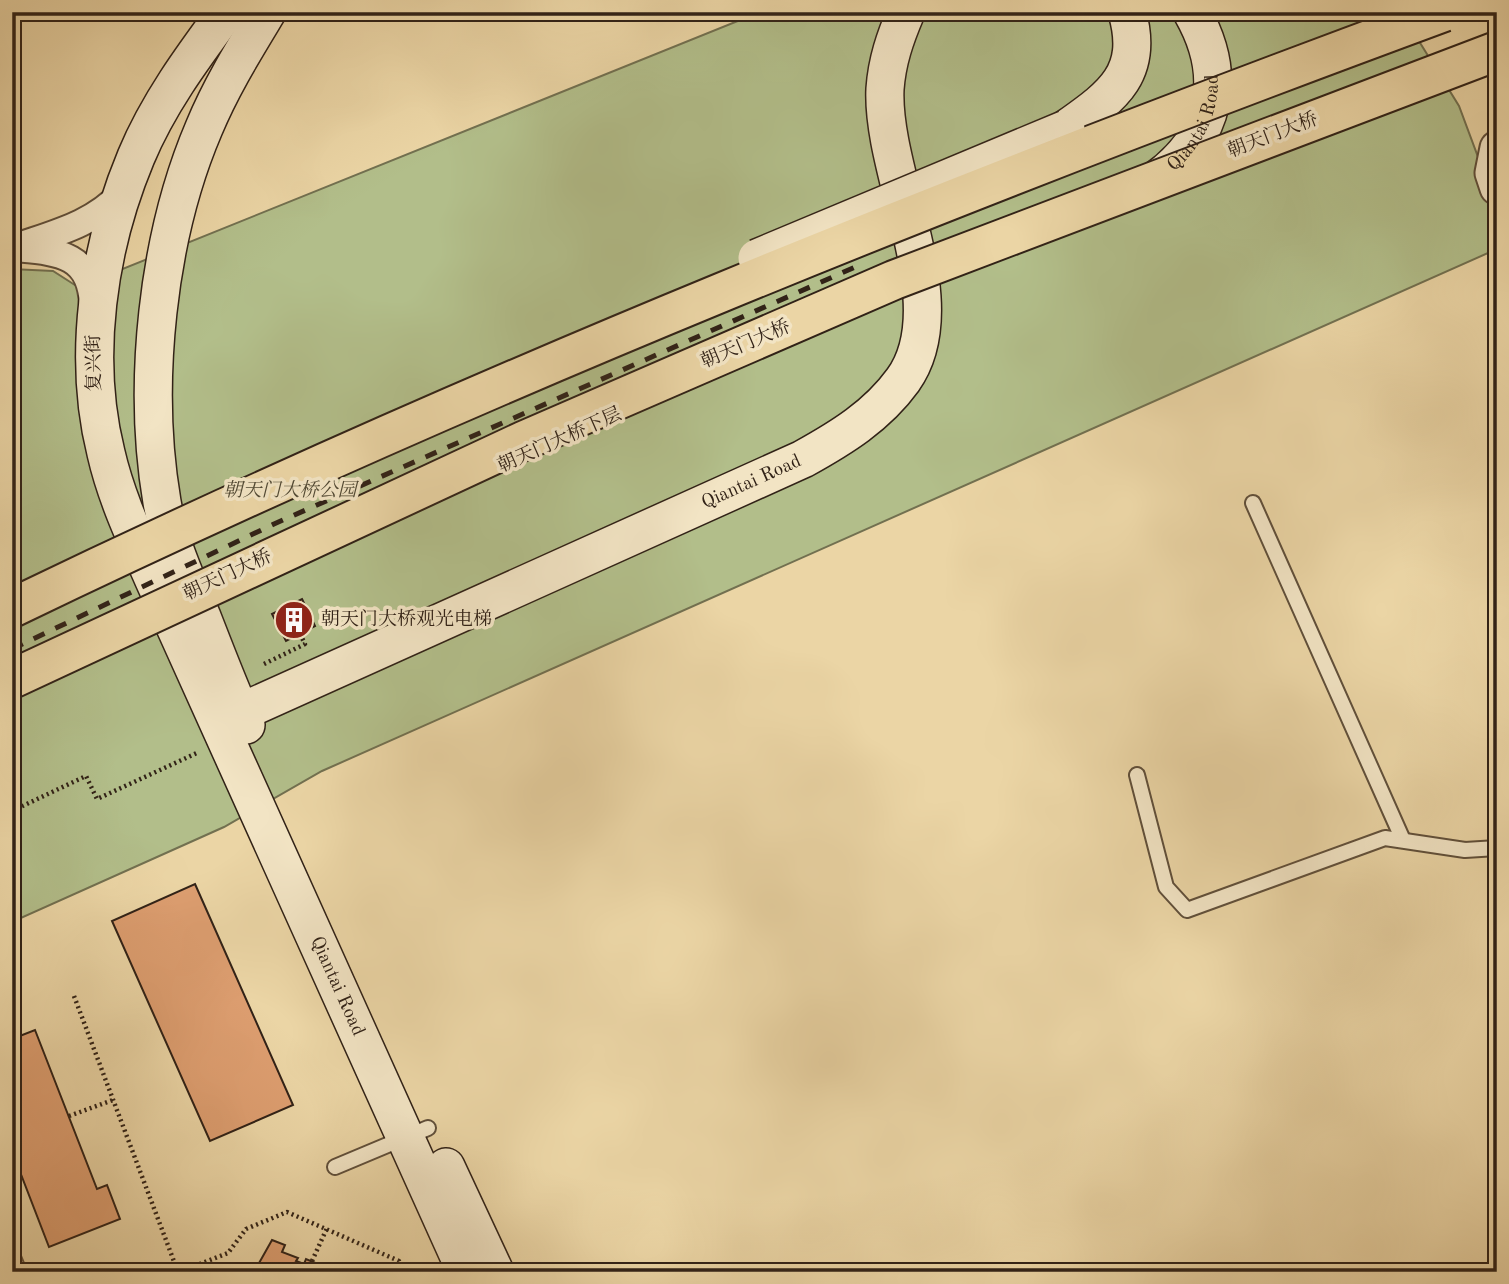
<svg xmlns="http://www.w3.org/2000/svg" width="1509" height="1284" font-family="'Old Standard TT','Noto Serif SC',serif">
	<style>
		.green { fill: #b2be8a; stroke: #727050; stroke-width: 2 }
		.building { fill: #dd9e70; stroke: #312217; stroke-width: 2 }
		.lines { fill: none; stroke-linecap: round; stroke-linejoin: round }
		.service-casing { stroke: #604f3a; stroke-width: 18 }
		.minor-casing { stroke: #604f3a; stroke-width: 30 }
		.tertiary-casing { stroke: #604f3a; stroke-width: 37 }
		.secondary-casing { stroke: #312217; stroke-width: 40 }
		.path { stroke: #312217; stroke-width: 4.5; stroke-dasharray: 2 3.5; stroke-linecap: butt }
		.service { stroke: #f2e4c4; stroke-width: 14 }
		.minor { stroke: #f2e4c4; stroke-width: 26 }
		.tertiary { stroke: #f2e4c4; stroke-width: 33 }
		.secondary { stroke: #f2e4c4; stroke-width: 37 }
		.rail { stroke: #312217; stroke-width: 5; stroke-dasharray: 12 12; stroke-linecap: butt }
		.secondary-bridge-casing { stroke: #312217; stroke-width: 40; stroke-linecap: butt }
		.trunk-bridge-casing { stroke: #312217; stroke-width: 42; stroke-linecap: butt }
		.secondary-bridge { stroke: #f2e4c4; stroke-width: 37 }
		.trunk-bridge { stroke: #ebd5a5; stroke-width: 38 }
		.labels { text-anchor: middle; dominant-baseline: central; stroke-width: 7; stroke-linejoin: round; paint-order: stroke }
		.street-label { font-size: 19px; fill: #312217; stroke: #f2e4c4 }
		.park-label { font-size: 19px; font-style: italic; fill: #514934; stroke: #f2e4c4 }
		.poi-label { font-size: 19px; fill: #312217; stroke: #f2e4c4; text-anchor: start }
	</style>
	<rect width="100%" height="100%" fill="#ebd5a5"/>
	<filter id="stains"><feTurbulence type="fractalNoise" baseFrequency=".00286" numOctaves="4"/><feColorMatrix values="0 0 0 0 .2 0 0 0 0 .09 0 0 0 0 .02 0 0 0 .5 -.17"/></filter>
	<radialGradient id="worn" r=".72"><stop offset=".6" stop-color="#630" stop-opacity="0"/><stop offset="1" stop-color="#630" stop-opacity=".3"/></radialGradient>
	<!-- green -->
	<polygon class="green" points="760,12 1401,12 1459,106 1497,208 1497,249 322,771 224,827 12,922 12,269 53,271 78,287"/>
	<!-- building -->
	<g class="building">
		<polygon points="302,599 315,626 286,641 272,614"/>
		<polygon points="195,884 293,1105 210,1141 112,921"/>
		<polygon points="35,1030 97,1189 107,1185 120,1219 49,1247 12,1151 12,1039"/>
		<polygon points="272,1240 285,1245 282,1252 298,1258 296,1261 304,1264 306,1259 318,1264 316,1269 323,1272 254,1272"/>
	</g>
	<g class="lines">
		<!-- service casing -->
		<g class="service-casing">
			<g id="service">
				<polyline points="1253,503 1403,840"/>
				<polyline points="1137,775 1166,887 1187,910 1385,838 1465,850 1497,848"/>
				<polyline points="335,1167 428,1128"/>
				<polyline points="12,1255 19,1272"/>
			</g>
		</g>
		<!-- minor casing -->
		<g class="minor-casing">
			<path id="minor" d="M93 305C91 252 56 252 13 248 52 234 93 225 122 193"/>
		</g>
		<!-- tertiary casing -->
		<g class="tertiary-casing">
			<polyline id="tertiary" points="1497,148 1492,173 1497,188"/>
		</g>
		<!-- secondary casing -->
		<g class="secondary-casing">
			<g id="secondary">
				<path id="s1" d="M226 12C192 58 158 104 136 157 98 248 82 357 106 453 116 497 135 537 153 578L466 1272"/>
				<path d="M1066 129C1111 97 1145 75 1127 12"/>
				<path id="s2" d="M1156 180C1216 136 1229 77 1192 12"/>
				<path id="s3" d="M219 722 803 459C841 438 877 416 903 380 957 305 881 175 885 89 887 61 895 38 906 12"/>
				<path d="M246 725C230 690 216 653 202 617 187 581 169 542 162 502 142 385 157 238 204 128 221 87 244 50 267 12"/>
				<polyline points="446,1167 495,1272"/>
			</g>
		</g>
		<!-- path -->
		<g class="path">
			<polyline points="264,664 305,644 300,634"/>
			<polyline points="12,811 86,776 97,799 199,752"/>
			<polyline points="74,996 178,1272"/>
			<polyline points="69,1116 113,1100"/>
			<polyline points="312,1261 327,1228"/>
			<polyline points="179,1272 228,1253 246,1229 287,1212 399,1261 402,1272"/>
		</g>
		<!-- service -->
		<use href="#service" class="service"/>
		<!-- minor -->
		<use href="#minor" class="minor"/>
		<!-- tertiary -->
		<use href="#tertiary" class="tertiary"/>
		<!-- secondary -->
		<use href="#secondary" class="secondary"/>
		<!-- rail -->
		<g class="rail">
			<polyline points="12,649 274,524 862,264"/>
			<polyline points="12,669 281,540 868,280"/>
		</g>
		<!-- secondary-bridge casing -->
		<g class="secondary-bridge-casing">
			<polyline id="secondary-bridge" points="757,258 1066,129"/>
		</g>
		<!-- trunk-bridge casing -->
		<g class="trunk-bridge-casing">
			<g id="trunk-bridge">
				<path d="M12 608C478 383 959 191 1444 12"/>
				<polyline points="12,679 523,441 894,280 1497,51"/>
			</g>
		</g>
		<!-- secondary-bridge -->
		<use href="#secondary-bridge" class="secondary-bridge"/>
		<!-- trunk-bridge -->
		<use href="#trunk-bridge" class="trunk-bridge"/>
	</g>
	<!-- icons -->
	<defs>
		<g id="building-disc" transform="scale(2.0125)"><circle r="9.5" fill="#8f2418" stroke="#f2e4c4"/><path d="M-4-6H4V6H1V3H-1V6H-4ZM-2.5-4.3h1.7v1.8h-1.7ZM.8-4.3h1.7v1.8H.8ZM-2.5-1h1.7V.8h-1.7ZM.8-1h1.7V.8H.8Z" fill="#fff"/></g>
	</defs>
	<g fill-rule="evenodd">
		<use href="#building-disc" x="294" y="620"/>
	</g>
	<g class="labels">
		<!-- street labels -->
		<g class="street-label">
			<text stroke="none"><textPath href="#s2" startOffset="72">Qiantai Road</textPath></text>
			<text transform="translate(1273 136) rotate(-21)">朝天门大桥</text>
			<text transform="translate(746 345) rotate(-23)">朝天门大桥</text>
			<text transform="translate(95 363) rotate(-91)">复兴街</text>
			<text transform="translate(560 441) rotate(-24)">朝天门大桥下层</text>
			<text stroke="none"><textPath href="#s3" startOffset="584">Qiantai Road</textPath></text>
			<text transform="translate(228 576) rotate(-25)">朝天门大桥</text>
			<text stroke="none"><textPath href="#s1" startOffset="1055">Qiantai Road</textPath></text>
		</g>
		<!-- park labels -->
		<g class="park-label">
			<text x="290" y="491">朝天门大桥公园</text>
		</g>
		<!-- poi labels -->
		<g class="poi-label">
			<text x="321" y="620">朝天门大桥观光电梯</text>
		</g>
	</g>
	<!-- margin -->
	<rect width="1509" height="1284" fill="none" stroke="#ebd5a5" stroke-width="42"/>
	<rect x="14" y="14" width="1481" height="1256" fill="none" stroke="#312217" stroke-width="3.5"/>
	<rect x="21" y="21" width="1467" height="1242" fill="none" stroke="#312217" stroke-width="2"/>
	<rect width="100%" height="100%" filter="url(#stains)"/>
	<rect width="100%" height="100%" fill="url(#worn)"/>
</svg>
